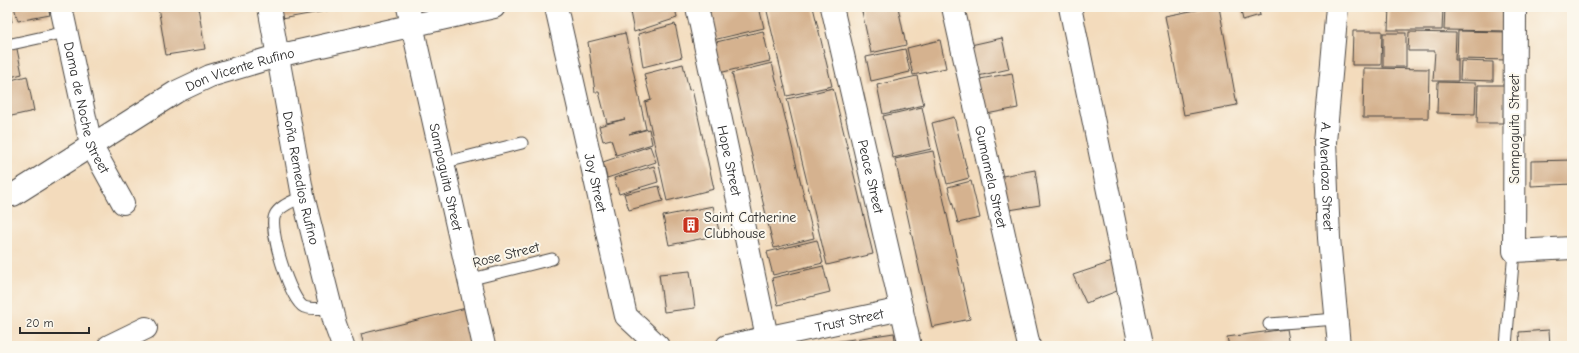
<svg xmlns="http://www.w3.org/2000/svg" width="1579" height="353" font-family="'Comic Neue',sans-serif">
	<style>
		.building { fill: #d5b28f }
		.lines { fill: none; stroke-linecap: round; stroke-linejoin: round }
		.service-casing { stroke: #494541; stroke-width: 13 }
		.minor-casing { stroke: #494541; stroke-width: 24 }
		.service { stroke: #fff; stroke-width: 11 }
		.minor { stroke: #fff; stroke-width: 22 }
		.labels { text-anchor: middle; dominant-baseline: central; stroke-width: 4; stroke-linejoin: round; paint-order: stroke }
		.street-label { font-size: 14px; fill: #2b2b2b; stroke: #fbf7ec }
		.poi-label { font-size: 14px; fill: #2b2b2b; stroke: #fbf7ec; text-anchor: start }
	</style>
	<rect width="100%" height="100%" fill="#fbf7ec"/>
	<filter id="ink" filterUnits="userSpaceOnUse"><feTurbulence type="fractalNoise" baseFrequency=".025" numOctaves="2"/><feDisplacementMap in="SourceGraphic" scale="8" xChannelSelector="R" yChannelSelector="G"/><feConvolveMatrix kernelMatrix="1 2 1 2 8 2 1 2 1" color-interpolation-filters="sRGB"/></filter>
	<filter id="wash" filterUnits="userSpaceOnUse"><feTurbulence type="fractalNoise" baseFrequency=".012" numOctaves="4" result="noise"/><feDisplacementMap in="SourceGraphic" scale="16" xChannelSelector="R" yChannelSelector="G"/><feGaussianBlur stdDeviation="0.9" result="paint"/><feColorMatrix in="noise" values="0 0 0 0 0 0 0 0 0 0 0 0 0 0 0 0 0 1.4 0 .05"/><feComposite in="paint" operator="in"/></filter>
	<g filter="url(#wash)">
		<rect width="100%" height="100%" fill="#f3dbbc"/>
		<g id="blocks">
			<!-- building -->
			<g class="building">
				<polygon points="7,7 9,7 12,22 7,23"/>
				<polygon points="14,7 48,7 50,15 18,21"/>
				<polygon points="158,7 198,7 205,49 166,55"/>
				<polygon points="279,7 342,7 342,8 281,19"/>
				<polygon points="629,7 675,7 677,18 634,32"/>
				<polygon points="729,7 759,7 764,28 713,40 706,13"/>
				<polygon points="766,7 813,7 832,86 787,96"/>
				<polygon points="861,7 898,7 906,45 871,53"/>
				<polygon points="1212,7 1219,7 1237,105 1184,115 1165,16"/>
				<polygon points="1240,7 1258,7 1260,15 1243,20"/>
				<polygon points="1389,7 1443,7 1442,30 1388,30"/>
				<polygon points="1445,7 1508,7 1507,31 1444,30"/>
				<polygon points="675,24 682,57 643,67 638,34"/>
				<polygon points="763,31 770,61 719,73 712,43"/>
				<polygon points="1353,31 1382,31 1381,65 1352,65"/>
				<polygon points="1458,31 1510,32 1509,60 1457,59"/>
				<polygon points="1409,32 1456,33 1455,60 1458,60 1458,81 1433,81 1435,51 1408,51"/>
				<polygon points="625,33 646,129 629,134 649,129 652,144 616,155 611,139 603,141 599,126 625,119 607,123 599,92 595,92 588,42"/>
				<rect x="1383" y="33" width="23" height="34"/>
				<polygon points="1002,38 1009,69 978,76 971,45"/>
				<polygon points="940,40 946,68 913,75 907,48"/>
				<polygon points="16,44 22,74 7,78 7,46"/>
				<polygon points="905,49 910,72 871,81 866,57"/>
				<polygon points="1461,61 1493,62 1493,81 1460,80"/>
				<polygon points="772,63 814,238 774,248 732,73"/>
				<polygon points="683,64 689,90 692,89 714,189 667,201 645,102 651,100 644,74"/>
				<polygon points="1364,68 1429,69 1428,118 1363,118"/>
				<polygon points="1012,73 1018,108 981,115 975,80"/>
				<polygon points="27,76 34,111 7,117 7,81"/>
				<polygon points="917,76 924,105 883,114 877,85"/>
				<polygon points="1438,82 1476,83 1475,114 1437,113"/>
				<polygon points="1478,85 1504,85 1503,123 1477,123"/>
				<polygon points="833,88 873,254 827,265 787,99"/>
				<polygon points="922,107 931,149 893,158 883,116"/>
				<polygon points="954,117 969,178 947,184 932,123"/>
				<polygon points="650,146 656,162 607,178 603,162"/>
				<polygon points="933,151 970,319 932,327 895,159"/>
				<polygon points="1572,160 1572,184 1531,186 1531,161"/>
				<polygon points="654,166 658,182 619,194 614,178"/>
				<polygon points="1035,170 1040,205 1003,211 997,177"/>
				<polygon points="971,181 980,218 958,223 948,187"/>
				<polygon points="659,186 663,201 629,210 624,194"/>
				<polygon points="713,206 720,235 669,245 663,216"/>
				<polygon points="817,240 823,263 773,275 767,252"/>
				<polygon points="1112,262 1117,291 1086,303 1073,275"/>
				<polygon points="823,266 830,292 778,305 772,278"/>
				<polygon points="690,271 695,308 664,312 659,274"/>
				<polygon points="466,308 475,346 364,346 361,334"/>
				<polygon points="1286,329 1289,346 1229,346 1227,337"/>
				<polygon points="1549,330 1550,346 1520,346 1519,332"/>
				<polygon points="894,333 896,346 815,346 814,345"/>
			</g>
		</g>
	</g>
	<g filter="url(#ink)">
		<use href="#blocks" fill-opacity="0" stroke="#494541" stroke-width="1"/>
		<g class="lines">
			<!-- service casing -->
			<g class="service-casing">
				<g id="service">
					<polyline points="7,45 66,32"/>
					<polyline points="442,163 522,143"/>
					<path d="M303 196C295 201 280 205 275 215 268 228 290 300 304 307 312 310 323 308 332 308"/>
					<polyline points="468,280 552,259"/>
					<polyline points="1269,324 1337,319"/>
					<polyline points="1506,346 1514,251"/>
				</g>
			</g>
			<!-- minor casing -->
			<g class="minor-casing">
				<g id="minor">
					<path id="s1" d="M61 7 91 145 123 203"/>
					<path id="s2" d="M269 7 303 196 335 324 343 346"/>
					<path id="s3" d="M408 7 484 346"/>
					<path id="s4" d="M556 7 626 316 658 346"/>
					<path id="s5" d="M697 7 767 337"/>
					<path id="s6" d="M832 7 910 346"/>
					<path id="s7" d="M953 7 1029 346"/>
					<polyline points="1070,7 1140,346"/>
					<path id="s8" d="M1337 7 1325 142 1329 238 1339 346"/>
					<polyline points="1515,7 1514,251 1572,248"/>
					<path id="s9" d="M7 196 13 195 176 92 210 76 277 56 494 7"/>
					<polyline points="109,346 146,328"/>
					<path id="s10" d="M727 346 902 309"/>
				</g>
			</g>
			<!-- service -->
			<use href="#service" class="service"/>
			<!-- minor -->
			<use href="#minor" class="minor"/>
		</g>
	</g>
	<!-- icons -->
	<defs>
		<g id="building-square" transform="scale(0.9)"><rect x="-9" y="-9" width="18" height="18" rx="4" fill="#c8321e" stroke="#fbf7ec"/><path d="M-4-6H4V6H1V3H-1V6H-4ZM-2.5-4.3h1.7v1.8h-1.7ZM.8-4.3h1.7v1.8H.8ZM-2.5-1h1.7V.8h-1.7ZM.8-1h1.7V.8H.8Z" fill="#fff"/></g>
	</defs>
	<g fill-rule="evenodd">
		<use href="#building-square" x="691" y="225"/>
	</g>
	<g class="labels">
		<!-- street labels -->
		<g class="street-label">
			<text stroke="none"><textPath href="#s9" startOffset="267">Don Vicente Rufino</textPath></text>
			<text stroke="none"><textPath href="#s1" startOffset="104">Dama de Noche Street</textPath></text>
			<text transform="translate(1514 129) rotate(-90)">Sampaguita Street</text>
			<text stroke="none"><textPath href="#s5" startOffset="157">Hope Street</textPath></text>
			<text stroke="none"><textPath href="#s2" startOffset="174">Doña Remedios Rufino</textPath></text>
			<text stroke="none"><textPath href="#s3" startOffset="174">Sampaguita Street</textPath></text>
			<text stroke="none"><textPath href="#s6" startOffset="174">Peace Street</textPath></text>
			<text stroke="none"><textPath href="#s7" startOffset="174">Gumamela Street</textPath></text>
			<text stroke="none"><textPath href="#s8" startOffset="170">A. Mendoza Street</textPath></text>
			<text stroke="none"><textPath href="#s4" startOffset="180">Joy Street</textPath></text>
			<text transform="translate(506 255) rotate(-14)">Rose Street</text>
			<text stroke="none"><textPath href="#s10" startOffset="125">Trust Street</textPath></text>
		</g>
		<!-- poi labels -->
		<g class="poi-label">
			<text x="704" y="217">Saint Catherine<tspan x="704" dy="16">Clubhouse</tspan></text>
		</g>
	</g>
	<!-- margin -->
	<rect width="1579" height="353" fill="none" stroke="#fbf7ec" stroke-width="24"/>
	<!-- scale -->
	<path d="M20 327v6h69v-6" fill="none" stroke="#2b2b2b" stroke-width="2"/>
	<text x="26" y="327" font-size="12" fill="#2b2b2b" stroke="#fbf7ec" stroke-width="3" paint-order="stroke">20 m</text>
</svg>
